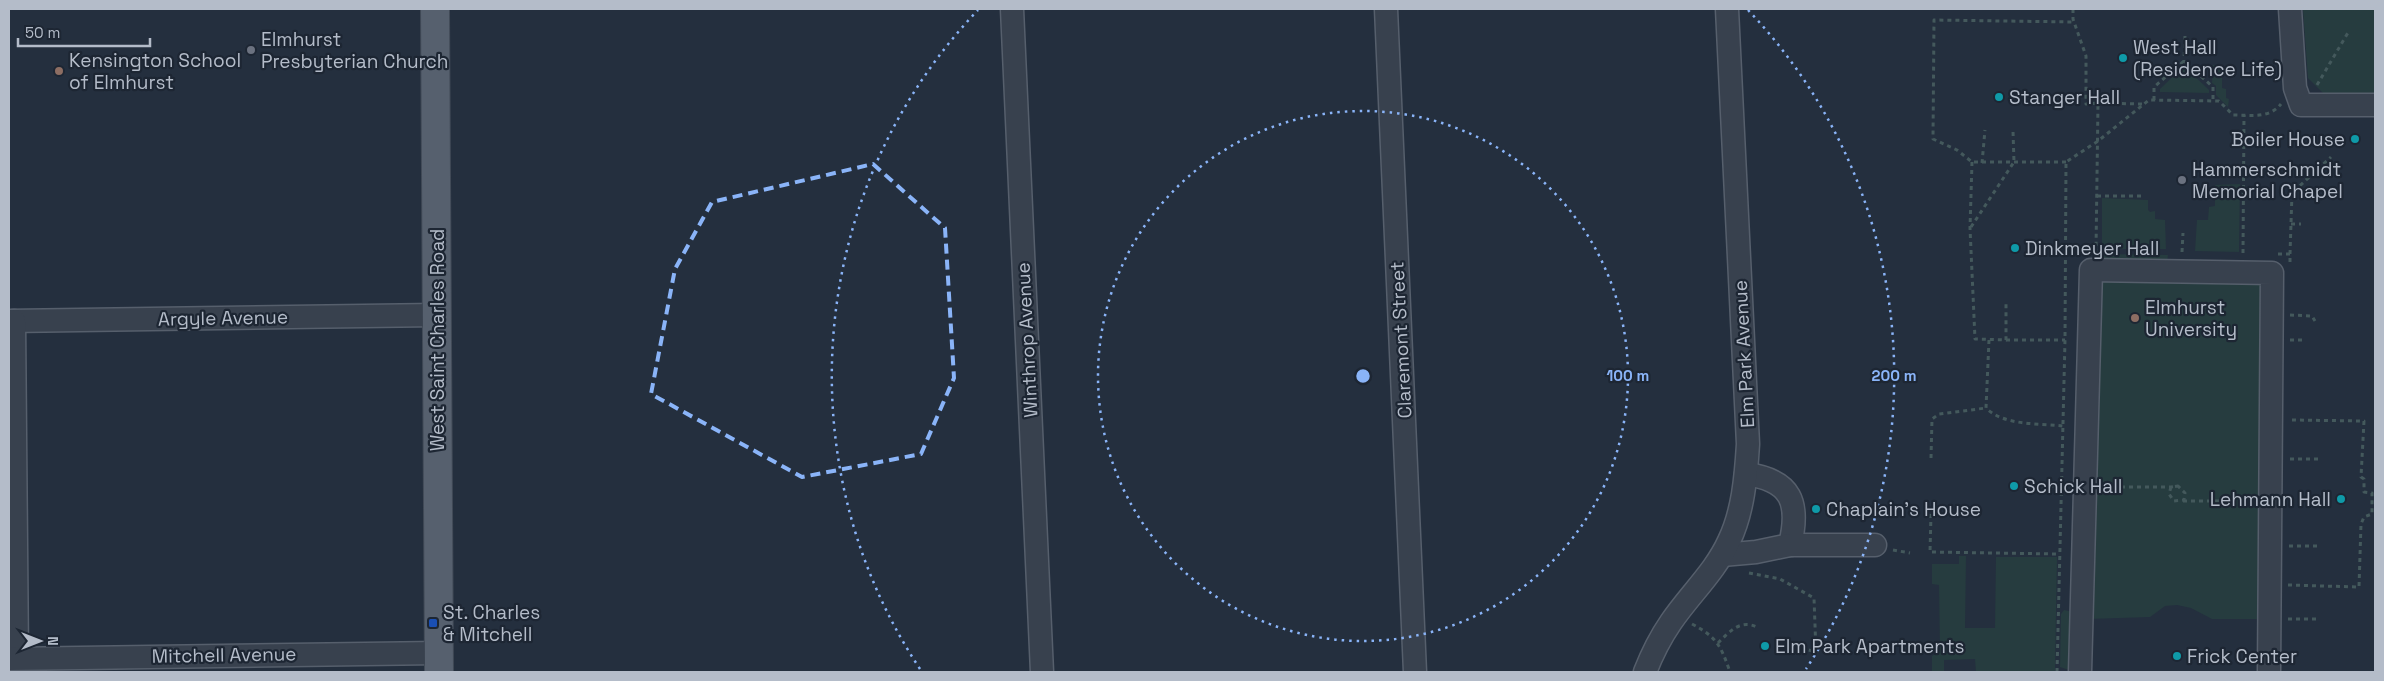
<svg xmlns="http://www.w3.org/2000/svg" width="2384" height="681" font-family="'Space Grotesk',sans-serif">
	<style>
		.green { fill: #263c3f }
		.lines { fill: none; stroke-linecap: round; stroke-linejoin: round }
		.minor-casing { stroke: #565f6c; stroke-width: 25 }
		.major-casing { stroke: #414a57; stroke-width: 30 }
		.path { stroke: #44595c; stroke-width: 3; stroke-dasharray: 4 4; stroke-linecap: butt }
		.minor { stroke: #38414e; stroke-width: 22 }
		.major { stroke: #56606e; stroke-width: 28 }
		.marked { fill: none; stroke: #8ab4f8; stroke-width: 4; stroke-dasharray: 10 6; stroke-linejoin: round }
		.ring { fill: none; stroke: #8ab4f8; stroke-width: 2.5; stroke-dasharray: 2.5 5 }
		.worship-dot { fill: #6b7280; stroke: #1d2633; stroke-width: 2 }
		.culture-dot { fill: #0f9aa8; stroke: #1d2633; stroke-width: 2 }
		.education-dot { fill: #8d6e63; stroke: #1d2633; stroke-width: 2 }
		.transit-dot { fill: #1a4fb4; stroke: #1d2633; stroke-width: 2 }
		.labels { text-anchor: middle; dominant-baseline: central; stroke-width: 4.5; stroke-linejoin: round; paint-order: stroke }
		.poi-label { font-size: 19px; fill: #b4bcc9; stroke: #1d2633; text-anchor: start }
		.street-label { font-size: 19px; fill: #b4bcc9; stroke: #1d2633 }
		.centre { fill: #8ab4f8; stroke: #1d2633; stroke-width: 2.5 }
		.ring-label { font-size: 15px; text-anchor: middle; font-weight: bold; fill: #8ab4f8; stroke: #1d2633; stroke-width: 4.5; stroke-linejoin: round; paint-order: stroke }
	</style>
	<rect width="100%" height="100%" fill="#242f3e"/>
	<!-- green -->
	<g class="green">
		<polygon points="2303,9 2375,9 2375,94 2323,93 2308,78"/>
		<polygon points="2213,65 2222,65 2222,88 2226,89 2226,98 2229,99 2228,107 2216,95 2216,86 2212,83"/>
		<polygon points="2184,66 2209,90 2209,93 2160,92 2160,89"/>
		<polygon points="2240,184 2239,252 2195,251 2197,220 2208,220 2209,207 2215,206 2215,185"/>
		<polygon points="2102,198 2148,200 2148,210 2150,212 2155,211 2155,219 2165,220 2166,249 2102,249"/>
		<polygon points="2102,254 2168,255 2167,263 2104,259"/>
		<polygon points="2096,278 2264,282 2262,619 2212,619 2191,608 2177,605 2165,606 2150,617 2088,619"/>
		<polygon points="1959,556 1966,556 1965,628 1995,628 1996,557 2057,557 2055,672 1976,672 1975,659 1944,660 1944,672 1932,672 1932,656 1940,651 1939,585 1932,584 1932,564 1959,564"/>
		<polygon points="2064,610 2073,612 2069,670 2060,667 2061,614"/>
	</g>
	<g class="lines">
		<!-- minor casing -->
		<g class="minor-casing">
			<g id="minor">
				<polyline points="1012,9 1042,672"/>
				<polyline points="1386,9 1415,672"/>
				<polyline points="2290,9 2295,88 2301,105 2375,105"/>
				<polyline points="9,321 437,315"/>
				<polyline points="14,321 17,658"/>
				<path d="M1746 474C1792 480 1800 503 1790 545"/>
				<polyline points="1722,555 1756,552 1790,545 1875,545"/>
				<polyline points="9,659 439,653"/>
				<path d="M1645 672C1652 654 1660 638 1671 622 1690 594 1715 572 1729 541 1743 512 1746 477 1748 444L1727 9"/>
				<polyline points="2080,672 2091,270 2272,273 2269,672"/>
			</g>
		</g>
		<!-- major casing -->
		<g class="major-casing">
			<polyline id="major" points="435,9 439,672"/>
		</g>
		<!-- path -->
		<g class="path">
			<polyline points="2073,9 2073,19 2086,56 2086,104 2098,103 2096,250"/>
			<polyline points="2185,36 2184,61 2213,87 2213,101"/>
			<polyline points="2317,85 2349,31"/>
			<polyline points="2154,100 2154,87 2184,61"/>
			<polyline points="2098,103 2142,104"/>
			<polyline points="1972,162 1970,228 1975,339 2006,340 2006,301"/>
			<polyline points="2066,162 1972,162 1957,150 1933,139 1934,20 2074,22"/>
			<polyline points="1982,163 1985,130"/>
			<polyline points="2097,196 2142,196"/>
			<polyline points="2291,224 2301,224"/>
			<polyline points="1971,227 2014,162 2013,131"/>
			<polyline points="2058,250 2087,250"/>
			<polyline points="2182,252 2183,233"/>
			<polyline points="2243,253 2244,115"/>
			<polyline points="2278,254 2290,254 2290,264"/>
			<polyline points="2290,254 2292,193 2331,157"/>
			<polyline points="2290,315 2312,316 2315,321"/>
			<path d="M1989 340 1986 408C2004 426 2038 423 2063 426"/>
			<polyline points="2006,340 2065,340"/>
			<polyline points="2290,340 2304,340"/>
			<polyline points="1931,458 1932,419 1939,414 1986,408"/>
			<polyline points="2290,459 2320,459"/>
			<polyline points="2034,486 2061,486"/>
			<polyline points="2105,487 2171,487 2178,486 2185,493 2184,500 2174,501 2169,494 2171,487 2178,486"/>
			<polyline points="2183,501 2252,501"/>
			<polyline points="2290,502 2311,503"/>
			<polyline points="1931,514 1930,552 2060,554"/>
			<polyline points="2289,546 2317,546"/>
			<polyline points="1893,550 1910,553"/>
			<polyline points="1749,573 1780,579 1814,598 1816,652 1787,644"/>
			<polyline points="2288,585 2359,587 2361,524 2364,517 2372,514 2372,493 2364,492 2364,479 2361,477 2364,421 2291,420"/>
			<polyline points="2288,619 2316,619"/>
			<path d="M1692 624C1716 637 1720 644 1729 669"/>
			<path d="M1718 643C1729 632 1740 619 1757 627"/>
			<path d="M2057 672 2065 340 2066 162 2098 141 2149 100 2219 101 2233 115C2251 115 2269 119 2281 104"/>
		</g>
		<!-- minor -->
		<use href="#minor" class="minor"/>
		<!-- major -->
		<use href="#major" class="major"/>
	</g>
	<!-- marked area -->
	<path class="marked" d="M873 164 945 228 954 378 921 454 802 477 651 394 675 269 712 202Z"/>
	<!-- distance rings -->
	<g class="ring">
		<circle cx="1363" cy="376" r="265"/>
		<path d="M920 669A531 531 0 0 1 978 10M1748 10A531 531 0 0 1 1806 669"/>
	</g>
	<!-- markers -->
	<g class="worship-dot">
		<circle cx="251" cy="50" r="5"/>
		<circle cx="2182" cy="180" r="5"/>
	</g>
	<g class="culture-dot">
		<circle cx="2123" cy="58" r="5"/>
		<circle cx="1999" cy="97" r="5"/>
		<circle cx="2355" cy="139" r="5"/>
		<circle cx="2015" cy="248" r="5"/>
		<circle cx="2014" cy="486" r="5"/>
		<circle cx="2341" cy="499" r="5"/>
		<circle cx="1816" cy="509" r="5"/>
		<circle cx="1765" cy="646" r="5"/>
		<circle cx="2177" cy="656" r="5"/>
	</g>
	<g class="education-dot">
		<circle cx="59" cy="71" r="5"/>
		<circle cx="2135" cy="318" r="5"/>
	</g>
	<rect class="transit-dot" x="428" y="618" width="10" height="10" rx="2.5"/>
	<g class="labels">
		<!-- poi labels -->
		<g class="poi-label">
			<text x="261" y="39">Elmhurst<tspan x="261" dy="22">Presbyterian Church</tspan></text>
			<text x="2133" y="47">West Hall<tspan x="2133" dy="22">(Residence Life)</tspan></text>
			<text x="69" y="60">Kensington School<tspan x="69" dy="22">of Elmhurst</tspan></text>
			<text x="2009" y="97">Stanger Hall</text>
			<text x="2345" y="139" text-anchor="end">Boiler House</text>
			<text x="2192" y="169">Hammerschmidt<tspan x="2192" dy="22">Memorial Chapel</tspan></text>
			<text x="2025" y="248">Dinkmeyer Hall</text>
			<text x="2145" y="307">Elmhurst<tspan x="2145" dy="22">University</tspan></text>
			<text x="2024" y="486">Schick Hall</text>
			<text x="2331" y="499" text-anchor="end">Lehmann Hall</text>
			<text x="1826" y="509">Chaplain's House</text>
			<text x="443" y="612">St. Charles<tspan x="443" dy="22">&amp; Mitchell</tspan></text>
			<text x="1775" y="646">Elm Park Apartments</text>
			<text x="2187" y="656">Frick Center</text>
		</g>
		<!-- street labels -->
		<g class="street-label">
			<text transform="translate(223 318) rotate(-1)">Argyle Avenue</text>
			<text transform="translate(437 340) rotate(-90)">West Saint Charles Road</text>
			<text transform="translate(1027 340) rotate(-93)">Winthrop Avenue</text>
			<text transform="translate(1401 340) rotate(-93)">Claremont Street</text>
			<text transform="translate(1744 354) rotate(-93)">Elm Park Avenue</text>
			<text transform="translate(224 655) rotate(-1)">Mitchell Avenue</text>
		</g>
	</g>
	<circle cx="1363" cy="376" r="8" class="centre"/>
	<g class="ring-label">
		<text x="1628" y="381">100 m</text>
		<text x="1894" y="381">200 m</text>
	</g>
	<!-- border -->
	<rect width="2384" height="681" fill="none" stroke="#b4bcc9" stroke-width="20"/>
	<!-- north arrow -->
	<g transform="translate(40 641) rotate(90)" stroke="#1d2633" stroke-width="4" paint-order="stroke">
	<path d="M0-4L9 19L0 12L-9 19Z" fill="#b4bcc9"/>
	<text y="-8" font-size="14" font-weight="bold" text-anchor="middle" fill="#b4bcc9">N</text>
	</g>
	<!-- scale -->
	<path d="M18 38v8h132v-8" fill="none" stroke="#b4bcc9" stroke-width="2.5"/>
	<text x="25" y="38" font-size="15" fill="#b4bcc9" stroke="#1d2633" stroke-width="4" paint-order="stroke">50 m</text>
</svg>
